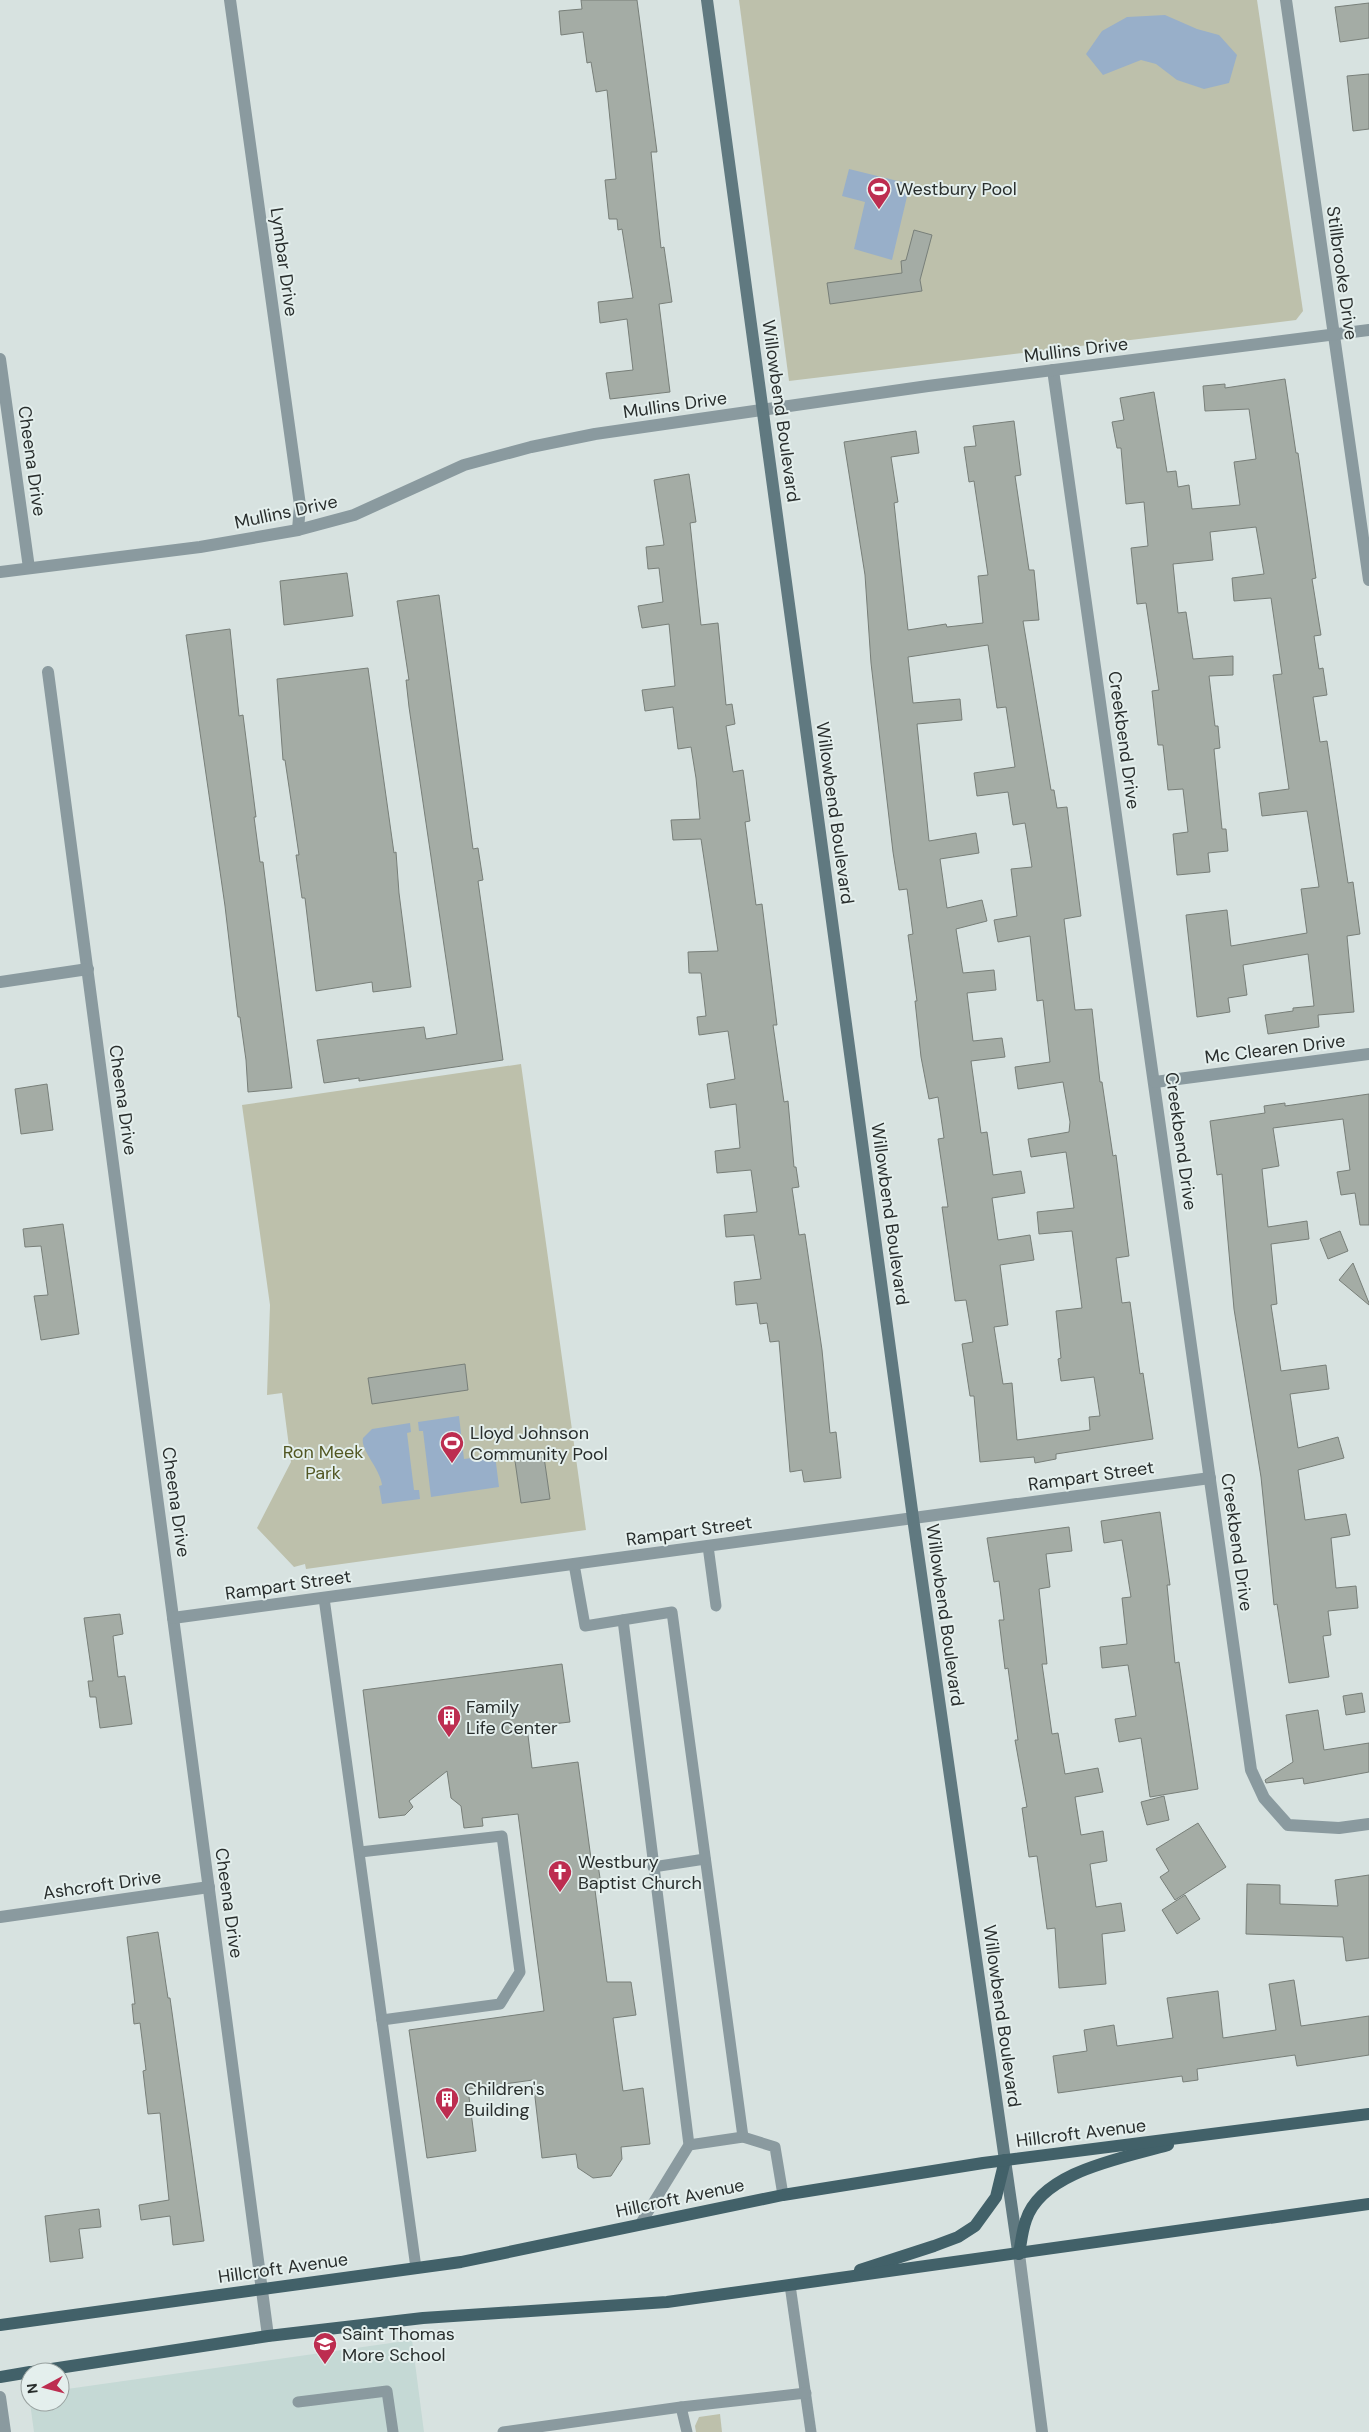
<svg xmlns="http://www.w3.org/2000/svg" width="1369" height="2432" font-family="'DM Sans',sans-serif">
	<style>
		.built { fill: #c5d9d5 }
		.green { fill: #bdc0ab }
		.water { fill: #98afc9 }
		.building { fill: #a4aca5; stroke: #787f79; fill-rule: evenodd }
		.lines { fill: none; stroke-linecap: round; stroke-linejoin: round }
		.service { stroke: #8a9a9f; stroke-width: 11 }
		.minor { stroke: #8a9a9f; stroke-width: 12 }
		.tertiary { stroke: #8a9a9f; stroke-width: 12 }
		.secondary { stroke: #607980; stroke-width: 12 }
		.primary { stroke: #426169; stroke-width: 12 }
		.labels { text-anchor: middle; dominant-baseline: central; stroke-width: 4; stroke-linejoin: round; paint-order: stroke }
		.poi-label { font-size: 18px; fill: #292e2d; stroke: #e4efed; text-anchor: start }
		.street-label { font-size: 18px; fill: #292e2d; stroke: #e4efed }
		.park-label { font-size: 18px; fill: #525723; stroke: #e4efed }
	</style>
	<rect width="100%" height="100%" fill="#d7e2e0"/>
	<!-- built -->
	<polygon class="built" points="412,2340 424,2432 34,2432 30,2403 60,2402 60,2390"/>
	<!-- green -->
	<g class="green">
		<polygon points="739,0 1257,0 1303,311 1296,320 789,381"/>
		<polygon points="521,1064 586,1530 306,1569 305,1564 294,1567 257,1528 291,1462 282,1393 267,1395 270,1305 242,1105"/>
		<polygon points="720,2414 722,2432 696,2432 695,2426 699,2417"/>
	</g>
	<!-- water -->
	<g class="water">
		<polygon points="1165,15 1197,29 1219,35 1237,55 1229,83 1204,89 1177,80 1156,64 1141,60 1103,75 1086,54 1102,31 1127,17"/>
		<polygon points="849,169 910,184 892,260 854,249 865,202 842,196"/>
		<polygon points="459,1416 464,1459 495,1455 499,1487 431,1497 423,1431 419,1431 418,1422"/>
		<path d="M410 1423 411 1432 407 1433 414 1490H419L420 1499 382 1504 379 1486 382 1485C380 1468 360 1450 363 1438L372 1429Z"/>
	</g>
	<!-- building -->
	<g class="building">
		<polygon points="581,0 637,0 657,152 651,152 661,248 664,247 672,302 659,304 670,392 610,399 606,373 633,370 627,319 600,323 598,302 633,298 622,229 618,230 617,219 609,219 605,180 616,179 607,90 596,92 591,62 587,63 583,32 561,35 559,11 582,9"/>
		<polygon points="1369,3 1369,38 1340,42 1335,7"/>
		<polygon points="1369,74 1369,129 1353,131 1347,76"/>
		<polygon points="914,230 932,235 920,280 922,291 830,304 827,283 902,273 901,261 906,260"/>
		<polygon points="1285,379 1296,453 1298,453 1316,578 1312,579 1321,635 1314,636 1319,669 1323,668 1327,695 1313,697 1320,742 1327,741 1348,883 1353,882 1360,934 1347,936 1354,1012 1318,1015 1319,1027 1268,1034 1265,1015 1293,1011 1293,1008 1314,1006 1308,954 1243,965 1247,995 1228,998 1230,1012 1197,1017 1186,915 1227,910 1231,946 1307,933 1301,889 1319,887 1307,811 1262,816 1259,793 1289,789 1273,675 1282,674 1271,598 1234,601 1232,578 1264,574 1256,527 1210,532 1213,560 1173,564 1178,613 1186,612 1193,659 1233,656 1233,675 1209,676 1215,726 1218,726 1220,748 1214,749 1222,829 1226,829 1228,851 1208,853 1210,872 1177,875 1173,834 1188,832 1183,789 1168,790 1163,745 1158,745 1152,691 1159,690 1146,603 1137,604 1131,548 1148,546 1144,502 1126,504 1121,448 1117,448 1112,422 1124,420 1120,398 1154,392 1167,472 1176,471 1178,487 1189,485 1192,509 1240,505 1234,462 1256,459 1249,409 1205,411 1203,386 1225,384 1225,388"/>
		<path d="M1014 421 1021 475 1015 476 1029 570H1034L1039 620 1023 621 1051 790H1054L1057 808 1067 807 1081 916 1064 919 1075 1010 1092 1009 1100 1082H1102L1113 1156 1116 1155 1129 1256 1116 1258 1122 1303 1130 1302 1140 1374 1143 1373 1153 1439 1056 1454V1459L1035 1463 1034 1457 980 1462 974 1396H970L962 1344 973 1342 966 1300 955 1301 942 1207H948L938 1139 944 1138 938 1097 929 1099 921 1057 915 1001H917L908 935 913 934 907 889 899 890 893 852 871 663 865 575 844 442 916 431 919 453 891 457 898 502 894 503 908 630 946 624 947 627 983 623 978 576 988 575 974 481 969 482 964 447 976 446 973 426ZM988 645 997 708 1006 707 1015 767 974 773 977 796 1008 792 1013 825 1025 823 1032 867 1011 869 1017 916 994 920 998 942 1030 936 1037 1001 1043 1000 1050 1062 1015 1067 1018 1089 1063 1082 1070 1122 1069 1132 1028 1139 1031 1157 1066 1152 1074 1208 1037 1212 1039 1234 1072 1231 1082 1308 1056 1311 1061 1358 1058 1359 1061 1381 1094 1377 1100 1416 1089 1417 1090 1430 1017 1440 1012 1383 1003 1384 994 1327 1008 1325 1000 1265 1034 1260 1030 1235 998 1240 992 1198 1025 1193 1021 1171 993 1175 987 1132 981 1133 971 1061 1005 1057 1002 1038 973 1041 967 993 996 990 994 970 963 973 956 929 987 921 982 900 947 908 940 859 979 853 976 833 929 841 917 724 962 720 960 699 913 703 908 657Z"/>
		<polygon points="689,474 696,522 690,523 701,625 718,623 726,705 732,704 735,724 726,726 733,772 743,770 750,821 745,822 756,905 762,904 777,1025 773,1025 784,1102 788,1101 794,1167 796,1167 799,1187 792,1188 799,1235 805,1234 822,1350 830,1433 836,1432 841,1478 804,1482 802,1470 790,1472 779,1341 770,1342 767,1323 760,1324 757,1303 736,1305 734,1282 761,1279 754,1235 726,1237 724,1215 757,1212 751,1170 717,1173 715,1151 740,1148 736,1104 710,1108 707,1084 735,1079 728,1031 699,1035 697,1017 706,1016 701,973 689,973 688,952 718,951 701,839 673,840 671,820 700,819 696,778 691,747 678,749 673,707 645,711 642,690 675,686 669,624 642,628 638,606 663,602 659,568 648,569 646,547 664,545 654,480"/>
		<polygon points="347,573 353,616 284,625 280,581"/>
		<polygon points="439,595 473,849 478,848 483,880 478,881 503,1060 359,1081 359,1078 324,1083 317,1040 424,1027 426,1039 457,1034 409,707 406,680 409,680 397,601"/>
		<polygon points="230,629 239,716 243,715 256,817 254,817 260,862 263,862 267,894 292,1088 248,1092 246,1060 240,1017 238,1017 225,906 186,635"/>
		<polygon points="368,668 394,853 396,852 399,893 411,987 373,992 372,982 316,991 305,898 302,898 296,855 299,855 292,807 285,760 283,760 277,679"/>
		<polygon points="47,1084 53,1130 21,1134 15,1089"/>
		<polygon points="1369,1094 1369,1225 1360,1225 1355,1193 1341,1195 1337,1172 1350,1170 1343,1119 1273,1128 1279,1166 1262,1169 1268,1227 1307,1221 1309,1239 1271,1244 1277,1304 1271,1305 1281,1371 1326,1365 1329,1389 1290,1394 1298,1448 1338,1437 1344,1458 1298,1470 1305,1520 1346,1514 1350,1535 1331,1538 1336,1588 1356,1586 1358,1608 1328,1611 1331,1635 1323,1636 1329,1677 1289,1683 1277,1604 1274,1605 1261,1477 1234,1309 1222,1174 1217,1175 1210,1121 1265,1113 1264,1106 1285,1103 1285,1106"/>
		<polygon points="63,1224 79,1334 41,1340 34,1296 48,1295 41,1246 25,1247 23,1229"/>
		<polygon points="1340,1231 1348,1251 1328,1259 1320,1239"/>
		<polygon points="1353,1263 1369,1303 1369,1305 1339,1280"/>
		<polygon points="465,1364 468,1390 372,1404 368,1378"/>
		<polygon points="544,1457 550,1499 521,1503 515,1461"/>
		<polygon points="1160,1512 1170,1585 1167,1585 1175,1663 1179,1662 1198,1789 1150,1797 1141,1738 1119,1742 1115,1719 1136,1716 1128,1665 1102,1668 1100,1647 1127,1644 1122,1598 1131,1597 1122,1540 1104,1543 1101,1521"/>
		<polygon points="1069,1527 1072,1551 1046,1554 1050,1587 1039,1589 1047,1664 1042,1664 1052,1734 1058,1733 1065,1774 1098,1768 1103,1792 1075,1797 1081,1835 1103,1831 1107,1861 1090,1864 1096,1907 1121,1903 1125,1931 1102,1934 1106,1984 1059,1988 1055,1928 1047,1929 1037,1856 1029,1857 1022,1808 1027,1807 1015,1740 1018,1740 1008,1668 1005,1669 999,1620 1004,1620 999,1581 994,1582 987,1538"/>
		<polygon points="120,1614 123,1634 113,1636 118,1677 125,1676 132,1724 100,1728 96,1697 90,1697 88,1681 93,1681 84,1618"/>
		<polygon points="562,1664 570,1722 527,1727 532,1768 578,1762 592,1866 598,1865 600,1878 601,1889 595,1890 607,1982 631,1982 636,2015 613,2018 623,2091 643,2088 650,2144 621,2147 622,2159 611,2176 593,2178 578,2168 576,2154 542,2158 533,2080 468,2089 476,2151 427,2158 409,2030 544,2011 518,1814 482,1818 483,1826 464,1828 461,1806 451,1798 447,1771 409,1801 413,1807 405,1815 379,1818 363,1690"/>
		<polygon points="1362,1693 1365,1712 1346,1715 1343,1696"/>
		<polygon points="1318,1710 1324,1750 1369,1743 1369,1772 1304,1784 1303,1778 1266,1783 1265,1780 1293,1762 1286,1715"/>
		<polygon points="1164,1796 1169,1820 1147,1825 1141,1802"/>
		<polygon points="1198,1823 1226,1867 1175,1900 1160,1877 1169,1871 1156,1849"/>
		<polygon points="1369,1875 1369,1958 1346,1961 1343,1937 1246,1934 1247,1884 1280,1885 1280,1904 1338,1906 1335,1880"/>
		<polygon points="1185,1895 1200,1919 1177,1934 1162,1910"/>
		<polygon points="158,1932 168,1998 170,1998 204,2241 173,2245 170,2216 141,2220 139,2205 169,2200 160,2113 148,2114 143,2071 146,2070 140,2023 134,2024 132,2004 135,2004 127,1937"/>
		<polygon points="1294,1980 1301,2026 1369,2016 1369,2055 1297,2066 1295,2055 1197,2069 1198,2080 1183,2082 1182,2076 1058,2093 1053,2056 1087,2051 1084,2030 1114,2025 1117,2046 1173,2038 1167,1998 1218,1991 1223,2038 1276,2030 1269,1984"/>
		<polygon points="99,2209 101,2227 79,2229 83,2258 50,2262 45,2216"/>
	</g>
	<g class="lines">
		<!-- service -->
		<g class="service">
			<polyline points="708,1546 716,1606"/>
			<polyline points="574,1564 585,1626 672,1612 743,2137"/>
			<polyline points="324,1598 416,2268"/>
			<polyline points="623,1620 689,2145 641,2223"/>
			<polyline points="360,1852 502,1836 520,1972 500,2004 382,2020"/>
			<polyline points="653,1867 705,1859"/>
			<polyline points="689,2145 743,2137 775,2147 783,2195"/>
			<polyline points="790,2285 811,2432"/>
			<polyline points="298,2402 387,2391 393,2432"/>
			<polyline points="681,2407 687,2432"/>
			<polyline points="503,2432 681,2407 806,2393"/>
		</g>
		<!-- minor -->
		<g class="minor">
			<polyline points="230,0 300,505 298,530"/>
			<polyline points="1286,0 1369,580"/>
			<polyline points="0,359 29,568"/>
			<polyline points="1053,370 1251,1770 1264,1798 1288,1825 1339,1828 1369,1824"/>
			<polyline points="0,572 200,547 298,530 354,515 464,465 531,447 595,434 928,386 1369,330"/>
			<polyline points="48,672 268,2336"/>
			<polyline points="0,982 88,969"/>
			<polyline points="1155,1082 1369,1054"/>
			<polyline points="173,1618 1210,1478"/>
			<polyline points="0,1917 209,1887"/>
			<polyline points="0,2397 5,2432"/>
		</g>
		<!-- tertiary -->
		<polyline class="tertiary" points="1019,2254 1042,2432"/>
		<!-- secondary -->
		<polyline class="secondary" points="707,0 913,1518 1018,2251"/>
		<!-- primary -->
		<g class="primary">
			<path d="M1019 2254C1021 2243 1022 2231 1026 2220 1042 2171 1124 2158 1168 2145"/>
			<polyline points="860,2270 934,2246 958,2237 975,2226 996,2197 1005,2160"/>
			<polyline points="0,2325 461,2262 783,2195 983,2163 1369,2114"/>
			<polyline points="32,2372 268,2336 423,2318 667,2302 1369,2204"/>
			<polyline points="0,2377 30,2372"/>
		</g>
	</g>
	<!-- icons -->
	<defs>
		<g id="stadium-pin" transform="scale(1.25)"><path d="M0 17L-7.5 6A9.5 9.5 0 1 1 7.5 6Z" fill="#bd2d50" stroke="#e4efed"/><path d="M0-5a6.5 5 0 1 0 0 10a6.5 5 0 1 0 0-10ZM-3.5-1.8h7v3.6h-7Z" fill="#fff"/></g>
		<g id="building-pin" transform="scale(1.25)"><path d="M0 17L-7.5 6A9.5 9.5 0 1 1 7.5 6Z" fill="#bd2d50" stroke="#e4efed"/><path d="M-4-6H4V6H1V3H-1V6H-4ZM-2.5-4.3h1.7v1.8h-1.7ZM.8-4.3h1.7v1.8H.8ZM-2.5-1h1.7V.8h-1.7ZM.8-1h1.7V.8H.8Z" fill="#fff"/></g>
		<g id="church-pin" transform="scale(1.25)"><path d="M0 17L-7.5 6A9.5 9.5 0 1 1 7.5 6Z" fill="#bd2d50" stroke="#e4efed"/><path d="M-1.2-6h2.4v3.5h3.3v2.4h-3.3V6h-2.4V-.1h-3.3v-2.4h3.3Z" fill="#fff"/></g>
		<g id="school-pin" transform="scale(1.25)"><path d="M0 17L-7.5 6A9.5 9.5 0 1 1 7.5 6Z" fill="#bd2d50" stroke="#e4efed"/><path d="M0-5L7-2L0 1L-7-2ZM-4 1L0 2.5L4 1V4Q0 6-4 4Z" fill="#fff"/></g>
	</defs>
	<g fill-rule="evenodd">
		<use href="#stadium-pin" x="879" y="189"/>
		<use href="#stadium-pin" x="452" y="1443"/>
		<use href="#building-pin" x="449" y="1717"/>
		<use href="#church-pin" x="560" y="1872"/>
		<use href="#building-pin" x="447" y="2099"/>
		<use href="#school-pin" x="325" y="2344"/>
	</g>
	<g class="labels">
		<!-- poi labels -->
		<g class="poi-label">
			<text x="896" y="189">Westbury Pool</text>
			<text x="470" y="1433">Lloyd Johnson<tspan x="470" dy="21">Community Pool</tspan></text>
			<text x="466" y="1707">Family<tspan x="466" dy="21">Life Center</tspan></text>
			<text x="578" y="1862">Westbury<tspan x="578" dy="21">Baptist Church</tspan></text>
			<text x="464" y="2089">Children's<tspan x="464" dy="21">Building</tspan></text>
			<text x="342" y="2334">Saint Thomas<tspan x="342" dy="21">More School</tspan></text>
		</g>
		<!-- street labels -->
		<g class="street-label">
			<text transform="translate(284 262) rotate(82)">Lymbar Drive</text>
			<text transform="translate(1342 273) rotate(82)">Stillbrooke Drive</text>
			<text transform="translate(1076 350) rotate(-7)">Mullins Drive</text>
			<text transform="translate(675 405) rotate(-8)">Mullins Drive</text>
			<text transform="translate(781 411) rotate(82)">Willowbend Boulevard</text>
			<text transform="translate(32 461) rotate(82)">Cheena Drive</text>
			<text transform="translate(286 512) rotate(-12)">Mullins Drive</text>
			<text transform="translate(1124 740) rotate(82)">Creekbend Drive</text>
			<text transform="translate(835 813) rotate(82)">Willowbend Boulevard</text>
			<text transform="translate(1275 1049) rotate(-7)">Mc Clearen Drive</text>
			<text transform="translate(123 1100) rotate(82)">Cheena Drive</text>
			<text transform="translate(1181 1141) rotate(82)">Creekbend Drive</text>
			<text transform="translate(890 1214) rotate(82)">Willowbend Boulevard</text>
			<text transform="translate(1091 1476) rotate(-8)">Rampart Street</text>
			<text transform="translate(176 1502) rotate(82)">Cheena Drive</text>
			<text transform="translate(689 1531) rotate(-8)">Rampart Street</text>
			<text transform="translate(1237 1542) rotate(82)">Creekbend Drive</text>
			<text transform="translate(288 1585) rotate(-8)">Rampart Street</text>
			<text transform="translate(945 1615) rotate(82)">Willowbend Boulevard</text>
			<text transform="translate(102 1885) rotate(-8)">Ashcroft Drive</text>
			<text transform="translate(229 1903) rotate(82)">Cheena Drive</text>
			<text transform="translate(1002 2016) rotate(82)">Willowbend Boulevard</text>
			<text transform="translate(1081 2133) rotate(-7)">Hillcroft Avenue</text>
			<text transform="translate(680 2198) rotate(-12)">Hillcroft Avenue</text>
			<text transform="translate(283 2268) rotate(-8)">Hillcroft Avenue</text>
		</g>
		<!-- park labels -->
		<g class="park-label">
			<text x="323" y="1452">Ron Meek<tspan x="323" dy="21">Park</tspan></text>
		</g>
	</g>
	<!-- north arrow -->
	<g transform="translate(45 2387) rotate(263)"><circle r="24" fill="#e4efed" stroke="#99a2a0"/>
	<path d="M0-4L9 19L0 12L-9 19Z" fill="#bd2d50"/>
	<text y="-8" font-size="14" font-weight="bold" text-anchor="middle" fill="#292e2d">N</text>
	</g>
</svg>
